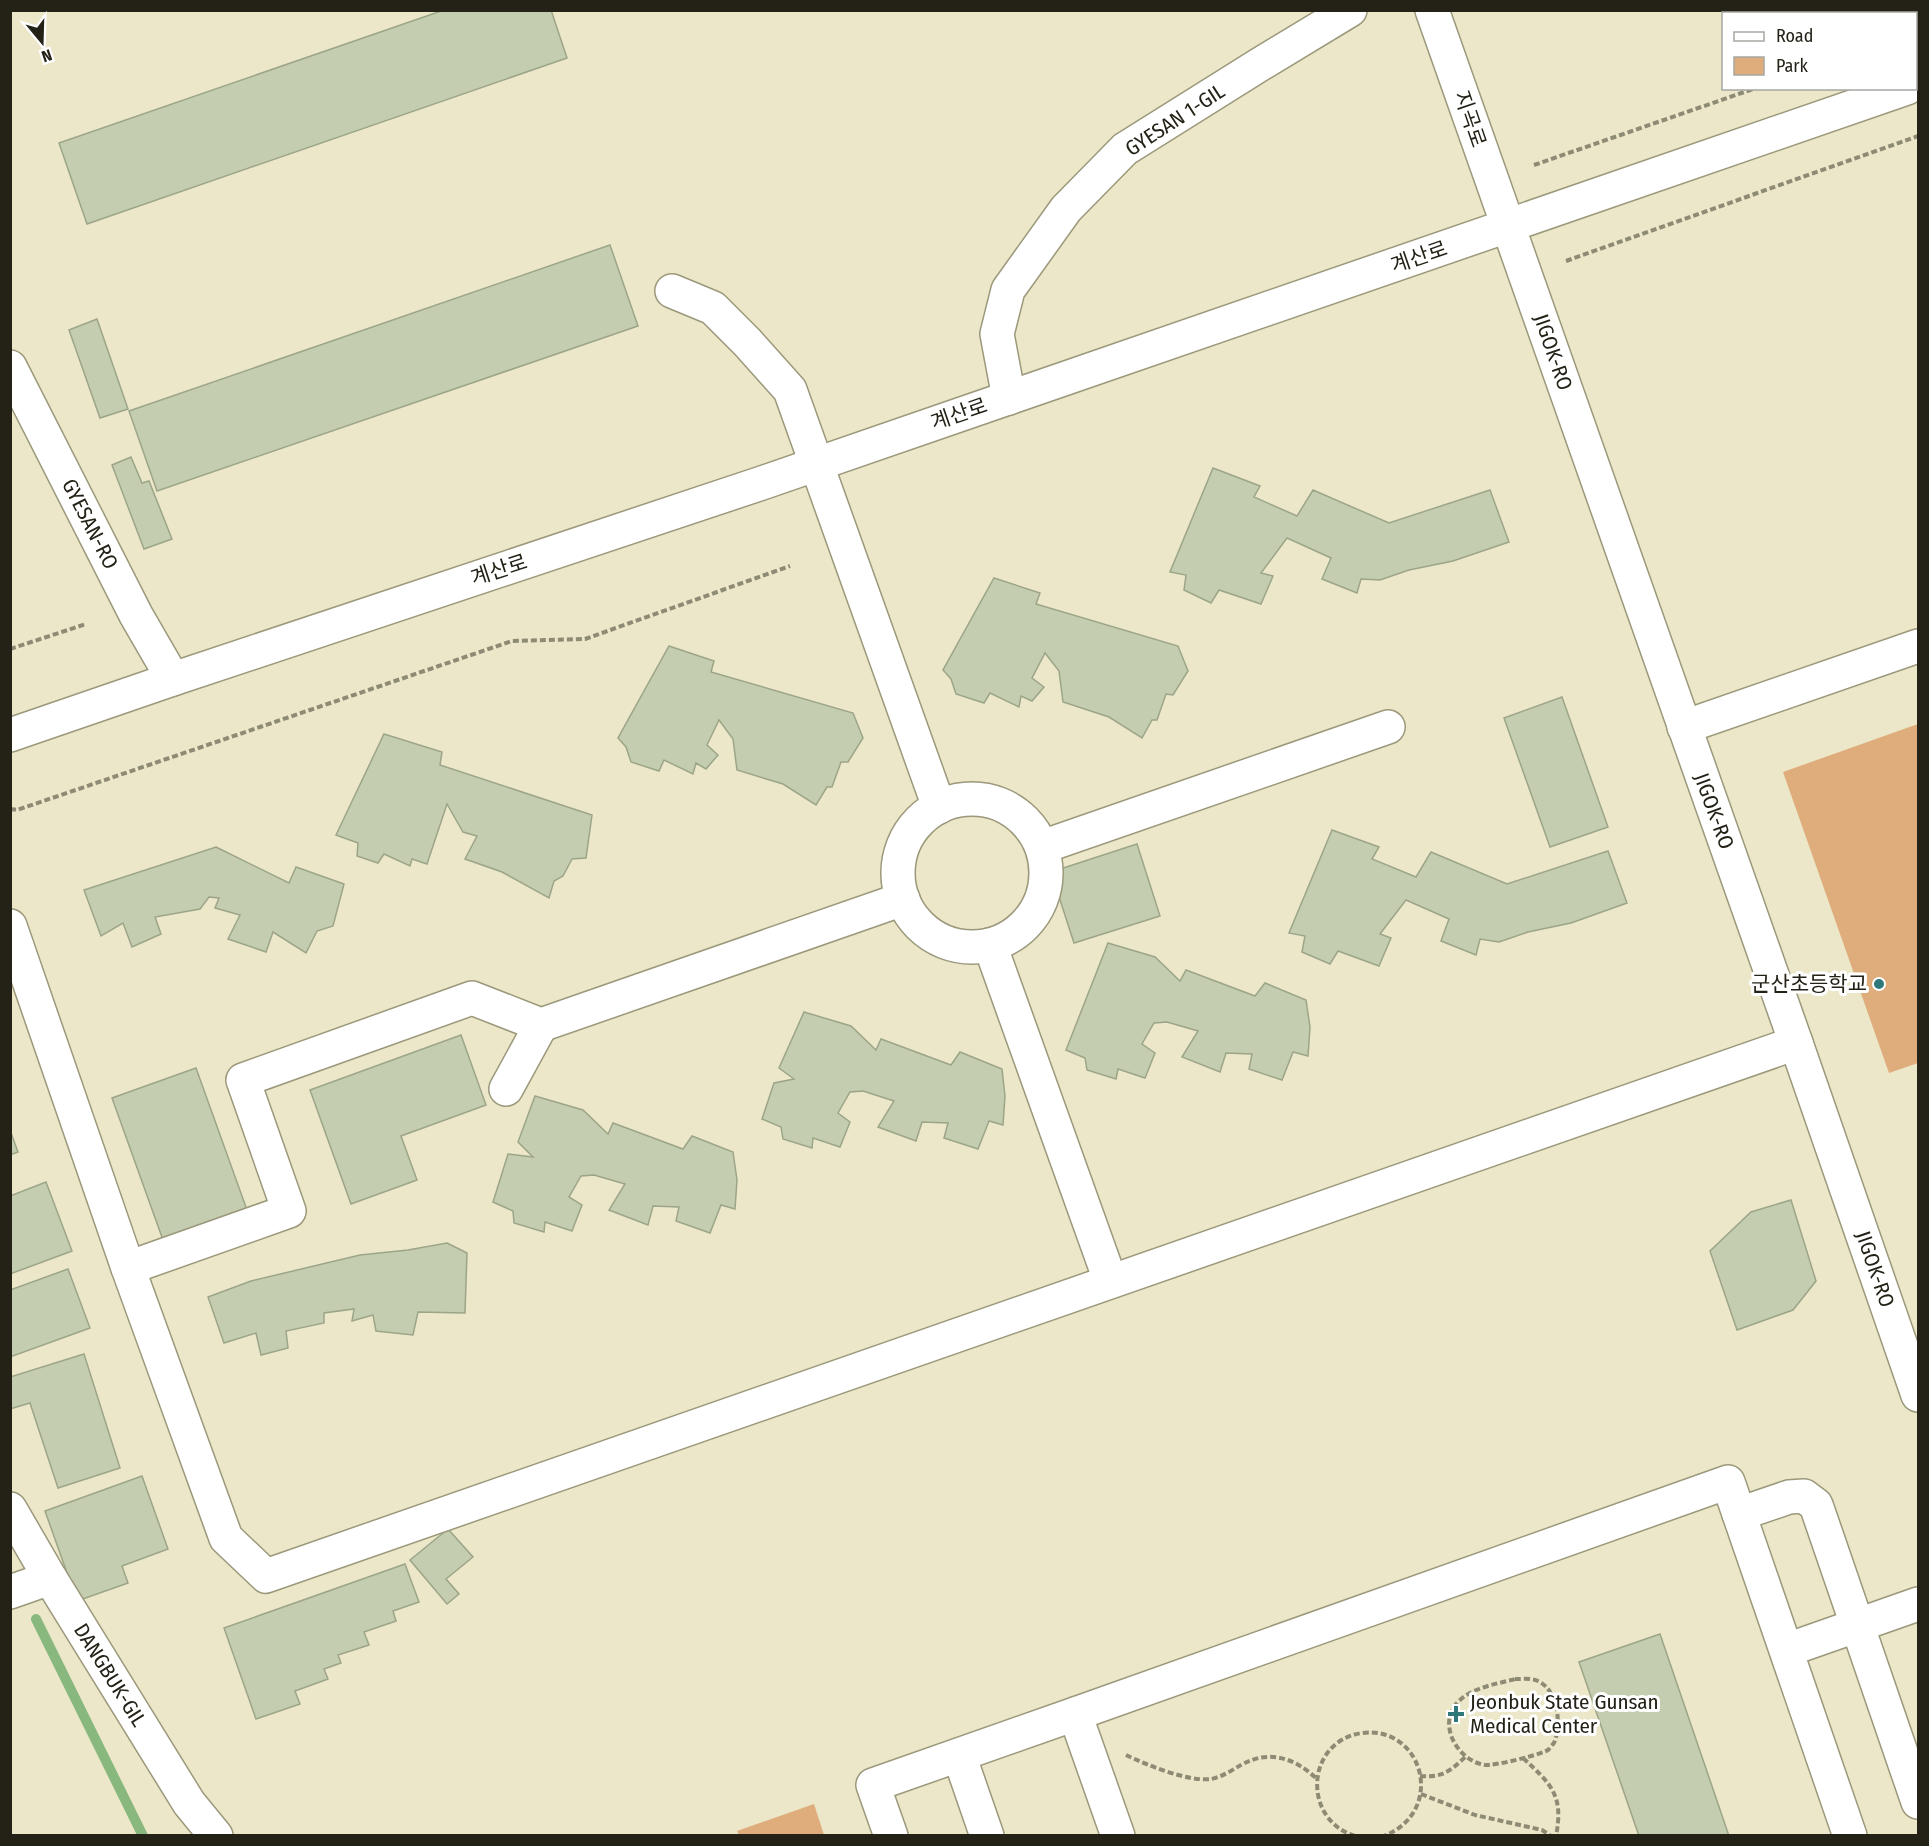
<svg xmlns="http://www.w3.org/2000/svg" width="1929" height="1846" font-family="'Fira Sans Condensed','Noto Sans KR',sans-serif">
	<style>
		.green { fill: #dfac7c }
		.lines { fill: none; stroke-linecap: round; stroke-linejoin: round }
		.stream { stroke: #89b87e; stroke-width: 10 }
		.building { fill: #c4cdb0; stroke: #9da589; stroke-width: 1.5 }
		.minor-casing { stroke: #9b987b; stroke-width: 36 }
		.path { stroke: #8e8b75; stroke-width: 4; stroke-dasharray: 6 3; stroke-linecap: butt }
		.minor { stroke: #fff; stroke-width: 33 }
		.poi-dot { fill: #2e7879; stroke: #fff; stroke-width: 2 }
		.labels { text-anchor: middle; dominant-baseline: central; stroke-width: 6; stroke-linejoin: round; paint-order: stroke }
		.street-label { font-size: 21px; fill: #242217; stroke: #fff }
		.poi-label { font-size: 21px; fill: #242217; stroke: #fff; text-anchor: end }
	</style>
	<rect width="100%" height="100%" fill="#ebe7c8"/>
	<!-- green -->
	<g class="green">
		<polygon points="1918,724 1918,1063 1889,1073 1783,772"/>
		<polygon points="814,1804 824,1835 739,1835 737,1831"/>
	</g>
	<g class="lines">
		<!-- stream -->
		<polyline class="stream" points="36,1619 143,1836"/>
	</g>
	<!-- building -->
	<g class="building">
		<polygon points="444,10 551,10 567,58 87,224 59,143"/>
		<polygon points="610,245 638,326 157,491 129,411"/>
		<polygon points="97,319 128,409 100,418 69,330"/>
		<polygon points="131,457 142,483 149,481 172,539 144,549 112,465"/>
		<polygon points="1213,468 1260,486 1254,497 1297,516 1313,490 1389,523 1490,490 1509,542 1453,561 1409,570 1380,580 1361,579 1357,593 1322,579 1331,558 1287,538 1261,573 1273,576 1261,604 1219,590 1211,603 1184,590 1186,575 1170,572"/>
		<polygon points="994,578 1040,593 1036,604 1178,646 1188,671 1173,695 1166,694 1157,720 1152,720 1142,738 1109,717 1063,702 1059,671 1045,653 1032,678 1044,687 1032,701 1021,696 1019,707 990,693 984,703 956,694 951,679 943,670"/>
		<polygon points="669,646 714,661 711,672 853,713 863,738 848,762 841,762 832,787 827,787 816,805 783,784 737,770 733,739 719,720 707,745 718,755 706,769 696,763 693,774 664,760 659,771 631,762 626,747 618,738"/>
		<polygon points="1562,697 1608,827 1550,847 1504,718"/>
		<polygon points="384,734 442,752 440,765 592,815 586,858 572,859 563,876 554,881 549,898 502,872 465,859 477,836 463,832 447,804 427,864 412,859 410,866 384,854 378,863 357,856 358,843 336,835"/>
		<polygon points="1332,830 1379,847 1372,859 1416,877 1431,852 1507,884 1608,851 1627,903 1571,923 1528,932 1499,942 1480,939 1476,955 1441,941 1449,919 1406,900 1380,934 1391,938 1379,966 1338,951 1330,964 1302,952 1305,936 1289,933"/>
		<polygon points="1137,844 1160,916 1074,943 1051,872"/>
		<polygon points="216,847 289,883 296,867 344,884 333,926 317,931 306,953 273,932 266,952 228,939 240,915 215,908 219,898 209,897 200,909 155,917 161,934 132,947 123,923 101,936 84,890"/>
		<polygon points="1108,943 1155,957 1180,981 1186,970 1255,996 1265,983 1306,1000 1310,1027 1308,1056 1293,1052 1282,1080 1249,1069 1252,1054 1226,1053 1220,1072 1182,1057 1198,1031 1167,1022 1154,1023 1142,1044 1155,1053 1145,1078 1118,1069 1116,1079 1087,1070 1085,1058 1066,1050"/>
		<polygon points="804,1012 851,1026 876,1050 881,1039 951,1065 960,1052 1002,1069 1005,1096 1003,1125 989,1121 978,1149 944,1138 948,1123 922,1122 916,1141 878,1127 894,1101 863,1091 850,1092 838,1113 850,1122 840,1147 813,1138 812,1148 783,1139 781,1127 762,1119 774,1083 794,1079 779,1068"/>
		<polygon points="461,1035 486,1105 401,1136 417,1180 351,1204 310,1090"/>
		<polygon points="196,1068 247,1210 163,1240 112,1098"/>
		<polygon points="535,1096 583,1110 608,1134 613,1123 683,1149 692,1136 733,1152 737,1180 735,1209 721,1205 710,1233 676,1221 679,1207 653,1206 648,1225 609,1210 625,1184 594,1175 581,1176 569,1197 582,1205 572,1231 545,1222 544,1232 514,1223 513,1211 493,1202 508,1154 533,1157 518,1142"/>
		<polygon points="10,1130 18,1152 10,1155"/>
		<polygon points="46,1182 72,1251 10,1274 10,1196"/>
		<polygon points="1791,1200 1816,1281 1793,1310 1737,1330 1710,1251 1751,1212"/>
		<polygon points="447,1243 467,1253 465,1313 418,1312 413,1335 376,1331 373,1315 352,1321 354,1309 324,1313 324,1323 286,1331 288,1348 261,1355 256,1333 224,1343 208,1297 251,1281 360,1255 408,1250"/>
		<polygon points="68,1269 90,1328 10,1357 10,1290"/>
		<polygon points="84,1354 120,1468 58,1488 30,1403 10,1409 10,1377"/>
		<polygon points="142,1476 168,1549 122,1566 128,1583 77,1601 45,1511"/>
		<polygon points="448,1529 473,1557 446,1579 459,1594 447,1604 410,1560"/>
		<polygon points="405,1564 419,1602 393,1611 396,1621 364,1632 369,1645 338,1655 341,1663 324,1669 328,1679 295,1691 300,1704 256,1719 224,1628"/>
		<polygon points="1660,1634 1729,1836 1639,1836 1579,1662"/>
	</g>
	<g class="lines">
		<!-- minor casing -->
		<g class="minor-casing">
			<g id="minor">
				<polyline points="1432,10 1796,1043 1918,1395"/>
				<polyline points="672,291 713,308 747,342 790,390 939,807"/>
				<polyline points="10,367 136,615 173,679"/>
				<polyline points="1009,398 997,334 1008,290 1066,209 1125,149 1259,65 1350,10"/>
				<polyline points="1684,727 1918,646"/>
				<polyline points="10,735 173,679 759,484 1907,88"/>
				<circle cx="972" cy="873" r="74"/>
				<polyline points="1042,847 1388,727"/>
				<polyline points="10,926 128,1268 226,1538 266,1576 1796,1043"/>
				<polyline points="990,945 1110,1280"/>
				<polyline points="506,1089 541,1025"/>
				<polyline points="128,1268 289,1211 243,1080 472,998 541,1025 903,899"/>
				<polyline points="10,1509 50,1578 189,1803 216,1836"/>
				<polyline points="1739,1514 1789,1497 1804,1496 1816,1505 1918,1802"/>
				<polyline points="10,1592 50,1578"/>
				<polyline points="1787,1650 1918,1604"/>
				<polyline points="959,1755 987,1836"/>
				<polyline points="891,1836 873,1785 1075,1714"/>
				<polyline points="1118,1836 1075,1714 1728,1482 1850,1836"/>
			</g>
		</g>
		<!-- path -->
		<g class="path">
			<polyline points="1916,34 1918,33"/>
			<polyline points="1534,165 1756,88"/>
			<polyline points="1566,261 1918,136"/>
			<polyline points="10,649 86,624"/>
			<polyline points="10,809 17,810 512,641 585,639 790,566"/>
			<path d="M1515 1679C1522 1679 1532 1678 1538 1681 1558 1690 1562 1725 1554 1743 1552 1745 1550 1748 1548 1750 1540 1755 1494 1766 1485 1765 1457 1761 1435 1722 1460 1700 1474 1687 1497 1684 1515 1679Z"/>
			<path d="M1126 1755C1147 1765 1188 1782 1211 1779 1222 1777 1232 1770 1241 1765 1269 1749 1295 1758 1317 1779"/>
			<path d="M1523 1758C1551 1784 1564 1795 1556 1836"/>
			<path d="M1420 1776C1442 1778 1451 1771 1466 1756"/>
			<polyline points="1421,1794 1475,1815 1542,1830 1551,1836"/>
			<path d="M1355 1836C1301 1819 1306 1741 1362 1733 1423 1725 1447 1811 1384 1836"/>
		</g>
		<!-- minor -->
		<use href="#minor" class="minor"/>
	</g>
	<!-- markers -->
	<g class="poi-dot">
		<circle cx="1879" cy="984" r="6"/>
		<path d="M1453 1705h6v6h6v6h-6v6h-6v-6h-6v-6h6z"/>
	</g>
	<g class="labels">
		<!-- street labels -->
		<g class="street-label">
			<text transform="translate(1470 119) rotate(71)">지곡로</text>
			<text transform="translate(1175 120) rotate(-33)">GYESAN 1-GIL</text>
			<text transform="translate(1419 257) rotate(-19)">계산로</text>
			<text transform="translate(1553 352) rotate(71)">JIGOK-RO</text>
			<text transform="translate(959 414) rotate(-19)">계산로</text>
			<text transform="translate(90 524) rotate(63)">GYESAN-RO</text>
			<text transform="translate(499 570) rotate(-18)">계산로</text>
			<text transform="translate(1714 811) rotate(70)">JIGOK-RO</text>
			<text transform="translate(1875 1269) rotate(71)">JIGOK-RO</text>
			<text transform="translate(110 1675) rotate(58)">DANGBUK-GIL</text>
		</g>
		<!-- poi labels -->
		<g class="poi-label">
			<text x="1867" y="984">군산초등학교</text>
			<text x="1470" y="1702" text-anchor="start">Jeonbuk State Gunsan<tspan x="1470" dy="24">Medical Center</tspan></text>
		</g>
	</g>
	<!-- border -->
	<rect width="1929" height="1846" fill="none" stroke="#242217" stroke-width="24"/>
	<!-- legend -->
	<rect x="1722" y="12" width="195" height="78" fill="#ffffff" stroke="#a7a7a2" stroke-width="1.5"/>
	<rect x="1734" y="32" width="30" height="9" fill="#ffffff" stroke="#a7a7a2" stroke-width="1.5"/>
	<text x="1776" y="42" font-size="18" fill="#242217">Road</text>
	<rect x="1734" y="57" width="30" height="18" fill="#dfac7c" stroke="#a7a7a2" stroke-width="1.5"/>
	<text x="1776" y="72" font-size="18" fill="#242217">Park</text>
	<!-- north arrow -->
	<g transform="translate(42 42) rotate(161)" stroke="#ffffff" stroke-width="4.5" paint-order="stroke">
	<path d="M0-4.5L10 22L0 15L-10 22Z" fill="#242217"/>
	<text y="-9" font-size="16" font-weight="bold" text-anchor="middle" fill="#242217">N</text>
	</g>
</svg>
